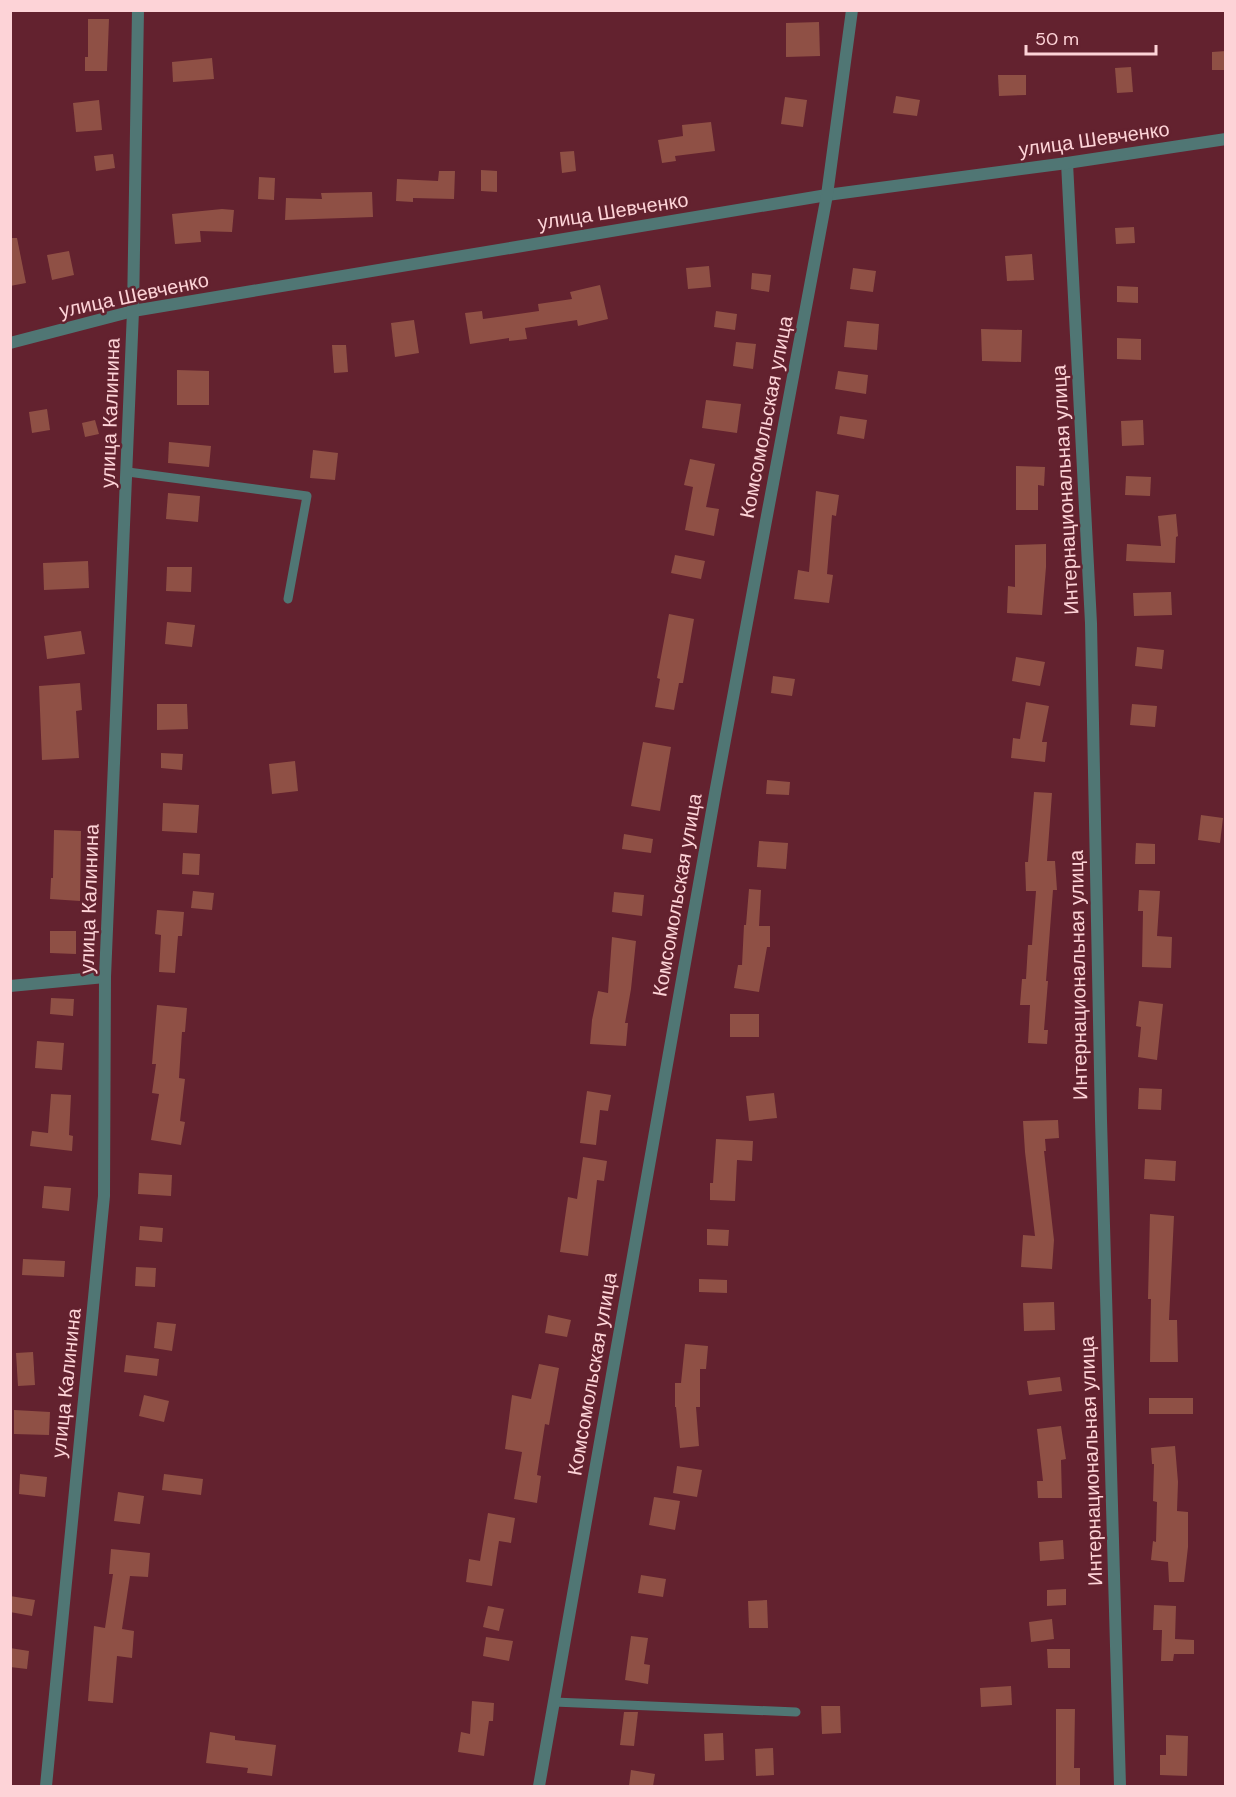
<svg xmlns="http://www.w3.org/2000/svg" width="1236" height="1797" font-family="'DM Sans',sans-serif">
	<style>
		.building { fill: #8f5045 }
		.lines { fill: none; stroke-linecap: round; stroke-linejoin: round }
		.lane { stroke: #507674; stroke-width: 9 }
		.street { stroke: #507674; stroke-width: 12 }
		.labels { text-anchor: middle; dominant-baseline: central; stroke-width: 5; stroke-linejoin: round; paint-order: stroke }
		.street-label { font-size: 20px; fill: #fdd3d7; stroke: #63222f }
	</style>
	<rect width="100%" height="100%" fill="#63222f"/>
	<!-- building -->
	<g class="building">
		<polygon points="88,19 109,19 107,71 85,71 85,57 88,57"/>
		<polygon points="819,22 820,56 786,57 786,23"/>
		<polygon points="1226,51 1226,70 1212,70 1212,52"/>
		<polygon points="212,58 214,79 173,82 172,62"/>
		<polygon points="1131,67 1133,92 1117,93 1115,68"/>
		<polygon points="998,75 1026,75 1026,95 999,96"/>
		<polygon points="896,96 920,100 917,116 893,113"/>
		<polygon points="785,97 807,100 803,127 781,124"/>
		<polygon points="99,100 102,130 76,132 73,103"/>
		<polygon points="711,122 715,151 675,156 676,161 662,163 658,140 683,136 682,125"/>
		<polygon points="574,151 576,171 562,173 560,152"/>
		<polygon points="113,154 115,168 96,171 94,156"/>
		<polygon points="481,170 497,171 497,192 481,191"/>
		<polygon points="439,171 455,171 454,199 413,198 413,202 396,201 397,179 438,181"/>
		<polygon points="259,177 275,178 274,200 258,199"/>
		<polygon points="372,192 373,217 285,220 286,198 322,199 321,193"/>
		<polygon points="222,209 234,210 232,232 200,231 201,242 175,244 172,214"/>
		<polygon points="1134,227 1135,243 1116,244 1115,228"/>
		<polygon points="10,238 17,238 26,283 10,286"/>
		<polygon points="69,251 74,275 52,280 47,255"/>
		<polygon points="1032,254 1034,280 1007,281 1005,256"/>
		<polygon points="709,266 711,287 688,289 686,268"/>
		<polygon points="853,268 876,271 873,292 850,289"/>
		<polygon points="752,273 771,275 769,292 751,289"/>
		<polygon points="600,285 608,319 578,326 577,320 525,328 527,339 509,341 509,338 470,344 465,313 482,311 483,319 539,311 538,304 572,299 570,292"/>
		<polygon points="1117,286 1138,287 1138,303 1117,302"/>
		<polygon points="716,311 737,314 735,330 714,327"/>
		<polygon points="414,320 419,353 395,357 391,323"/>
		<polygon points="847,321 879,324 877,350 844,347"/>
		<polygon points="981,329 1022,330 1021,362 982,361"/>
		<polygon points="1117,338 1141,339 1141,360 1117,359"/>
		<polygon points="736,342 756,344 753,369 733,366"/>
		<polygon points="332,345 346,345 348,372 334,373"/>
		<polygon points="177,370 209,371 209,405 177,405"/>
		<polygon points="838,371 868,375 866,394 835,389"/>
		<polygon points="706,400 741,404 737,433 702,428"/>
		<polygon points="47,409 50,430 32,433 29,412"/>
		<polygon points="840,416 867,420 864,439 837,434"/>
		<polygon points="95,420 99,434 85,437 82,423"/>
		<polygon points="1143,420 1144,445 1122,446 1121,421"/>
		<polygon points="169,442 211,446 209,467 168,463"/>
		<polygon points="313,450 338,453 335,480 310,478"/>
		<polygon points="690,459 715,464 706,507 719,509 714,536 685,530 693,487 684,485"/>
		<polygon points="1016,466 1045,467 1044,486 1038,485 1038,510 1016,510"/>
		<polygon points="1126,476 1151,477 1150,496 1125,495"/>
		<polygon points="816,491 839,495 836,516 832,515 827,574 833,575 829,603 794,599 798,570 809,572"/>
		<polygon points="168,493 200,496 198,522 166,519"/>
		<polygon points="1176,514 1178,536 1176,537 1175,563 1126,561 1127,544 1161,546 1158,516"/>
		<polygon points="1046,544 1046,567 1042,615 1007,613 1008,586 1015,587 1015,545"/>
		<polygon points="675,555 705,561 701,579 671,573"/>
		<polygon points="88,561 89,588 44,590 43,563"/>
		<polygon points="167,567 192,567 191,592 166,591"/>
		<polygon points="1171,592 1172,615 1134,616 1133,593"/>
		<polygon points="669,614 694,619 683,683 679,683 674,710 655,707 660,679 657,678"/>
		<polygon points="167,622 195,625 192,647 165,644"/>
		<polygon points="81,631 85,654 47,659 44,636"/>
		<polygon points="1137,647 1164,650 1162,669 1135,666"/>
		<polygon points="1016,657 1045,662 1040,686 1012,681"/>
		<polygon points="773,676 795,679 792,696 771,693"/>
		<polygon points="80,683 82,710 76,711 79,758 42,760 39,686"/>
		<polygon points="1026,702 1049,706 1042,742 1047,742 1045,762 1011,758 1013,738 1020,739"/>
		<polygon points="157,704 187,704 188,729 157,730"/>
		<polygon points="1132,704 1157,706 1155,727 1130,725"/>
		<polygon points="643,742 671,747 660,811 631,806"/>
		<polygon points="161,753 183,754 182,770 161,768"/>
		<polygon points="295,761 298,791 272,794 269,764"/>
		<polygon points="767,780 790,782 789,795 766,794"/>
		<polygon points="1034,792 1052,793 1047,861 1055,861 1057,890 1053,890 1046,981 1048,981 1044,1030 1048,1030 1047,1044 1028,1043 1030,1005 1020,1005 1022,979 1026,979 1028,945 1032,945 1036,891 1026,891 1025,862 1028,862"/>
		<polygon points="163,803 199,805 197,833 162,831"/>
		<polygon points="1201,815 1223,818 1220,843 1198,840"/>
		<polygon points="54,830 81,831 80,901 50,899 51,878 53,878"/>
		<polygon points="624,834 653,839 651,853 622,849"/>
		<polygon points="759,841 788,843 786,869 757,867"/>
		<polygon points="1136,843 1155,844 1155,864 1135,864"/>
		<polygon points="183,853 200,854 199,875 182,874"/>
		<polygon points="749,889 761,890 759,926 770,926 770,947 767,947 759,992 734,988 738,965 742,965 744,925 746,925"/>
		<polygon points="1139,890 1160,891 1157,936 1172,937 1171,968 1142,967 1143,911 1138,911"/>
		<polygon points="193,891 214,893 212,910 191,908"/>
		<polygon points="614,892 644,895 642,916 612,912"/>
		<polygon points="157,910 184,912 182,936 178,936 175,973 159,972 161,935 155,934"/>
		<polygon points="50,931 76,931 76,954 50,953"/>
		<polygon points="612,937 636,941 631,989 625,1023 628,1023 626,1046 590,1044 592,1020 598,991 608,993"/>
		<polygon points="51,998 74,999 73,1016 50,1014"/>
		<polygon points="1139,1001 1163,1004 1157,1060 1138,1057 1141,1027 1136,1026"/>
		<polygon points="157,1005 187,1008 185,1032 182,1032 179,1078 185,1079 180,1121 185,1122 181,1145 151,1140 159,1094 152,1093 156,1064 152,1064"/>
		<rect x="730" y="1014" width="29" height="23"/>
		<polygon points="37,1041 64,1043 62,1070 35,1068"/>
		<polygon points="1139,1088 1162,1089 1161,1110 1138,1109"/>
		<polygon points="587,1091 611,1095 608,1111 600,1110 596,1145 580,1143"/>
		<polygon points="774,1093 777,1118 749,1121 746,1096"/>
		<polygon points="51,1094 71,1095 69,1135 73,1136 72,1151 30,1146 32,1131 48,1133"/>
		<polygon points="1058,1120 1059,1138 1045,1139 1046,1151 1044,1151 1054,1240 1052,1269 1021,1267 1023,1235 1035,1236 1025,1152 1023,1121"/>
		<polygon points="716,1139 753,1141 752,1161 737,1160 735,1201 710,1200 710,1183 713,1183"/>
		<polygon points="583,1157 607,1161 604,1181 597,1180 588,1256 560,1252 568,1197 577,1199"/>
		<polygon points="1145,1159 1176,1161 1175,1181 1144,1179"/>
		<polygon points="139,1173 172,1175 171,1196 138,1194"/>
		<polygon points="44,1186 71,1188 69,1211 42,1208"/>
		<polygon points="1150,1214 1174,1216 1169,1320 1177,1320 1178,1362 1150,1362 1151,1299 1148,1299"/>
		<polygon points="140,1226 163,1228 162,1242 139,1240"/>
		<polygon points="707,1229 729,1230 728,1246 707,1245"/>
		<polygon points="23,1259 65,1261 64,1277 22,1275"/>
		<polygon points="136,1267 156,1268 155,1287 135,1286"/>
		<polygon points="699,1279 727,1280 727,1293 699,1292"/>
		<polygon points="1054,1302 1055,1330 1024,1331 1023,1303"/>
		<polygon points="548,1315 571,1320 567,1337 545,1333"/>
		<polygon points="157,1322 176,1324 172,1351 154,1348"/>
		<polygon points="685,1344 708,1346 706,1369 700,1369 700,1407 696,1407 699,1446 680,1448 676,1407 675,1407 675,1383 681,1383"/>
		<polygon points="33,1352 35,1385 18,1386 16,1353"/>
		<polygon points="126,1355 159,1359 157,1376 124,1372"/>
		<polygon points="539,1364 559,1368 549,1425 545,1424 537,1475 541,1476 537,1503 514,1499 522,1452 505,1449 512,1395 531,1399"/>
		<polygon points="1060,1377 1062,1391 1029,1395 1027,1381"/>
		<polygon points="144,1395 169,1401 164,1422 139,1416"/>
		<rect x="1149" y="1398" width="44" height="16"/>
		<polygon points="14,1410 50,1412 49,1435 14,1434"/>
		<polygon points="1061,1426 1066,1459 1061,1460 1062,1498 1038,1498 1037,1481 1043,1481 1037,1429"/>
		<polygon points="1175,1446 1178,1482 1177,1511 1188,1512 1188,1547 1184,1582 1169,1582 1168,1562 1151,1560 1153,1541 1156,1542 1157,1502 1153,1501 1154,1464 1152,1464 1151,1448"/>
		<polygon points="677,1466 702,1470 697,1497 673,1493"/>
		<polygon points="20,1474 47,1477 45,1497 19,1494"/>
		<polygon points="164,1474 203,1479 201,1495 162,1490"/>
		<polygon points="118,1492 144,1496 140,1524 114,1521"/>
		<polygon points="654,1497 680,1501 675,1530 649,1525"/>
		<polygon points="488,1513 515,1518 511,1543 499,1541 492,1586 466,1582 469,1559 480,1561"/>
		<polygon points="1063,1540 1064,1559 1040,1561 1039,1542"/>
		<polygon points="111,1549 150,1553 148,1577 130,1576 122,1629 134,1631 132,1658 117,1656 113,1703 88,1701 94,1626 105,1628 113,1574 109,1574"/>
		<polygon points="641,1575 666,1579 663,1597 638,1593"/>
		<polygon points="1066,1589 1066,1605 1047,1606 1047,1590"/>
		<polygon points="10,1596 35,1600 32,1616 10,1612"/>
		<polygon points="767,1600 768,1628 749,1628 748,1601"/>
		<polygon points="1154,1605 1176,1606 1175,1639 1194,1640 1194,1654 1174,1654 1173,1661 1161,1661 1162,1630 1153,1630"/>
		<polygon points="488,1606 504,1609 499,1631 483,1627"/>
		<polygon points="1052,1619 1054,1639 1031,1642 1029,1622"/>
		<polygon points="631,1636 648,1638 644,1664 650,1665 648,1684 625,1680"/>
		<polygon points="486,1637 513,1641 509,1661 483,1656"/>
		<polygon points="10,1648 29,1651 27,1669 10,1667"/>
		<polygon points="1047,1649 1070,1649 1070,1668 1048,1668"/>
		<polygon points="1011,1686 1012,1705 981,1707 980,1688"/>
		<polygon points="472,1701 494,1703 493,1721 489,1721 484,1756 458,1752 461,1732 470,1734"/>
		<polygon points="821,1706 840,1706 841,1733 822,1734"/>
		<polygon points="1056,1709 1075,1709 1074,1768 1080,1768 1080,1786 1056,1786"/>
		<polygon points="624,1712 638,1712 634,1746 620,1745"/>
		<polygon points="210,1732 235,1736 235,1740 276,1745 272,1776 247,1773 248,1768 206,1763"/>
		<polygon points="723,1733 724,1760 705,1761 704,1734"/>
		<polygon points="1166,1735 1188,1736 1187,1776 1160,1775 1160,1755 1166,1755"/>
		<polygon points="773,1748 774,1775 756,1776 755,1749"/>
		<polygon points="631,1770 655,1774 653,1786 629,1786"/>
	</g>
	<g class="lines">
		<!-- lane -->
		<g class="lane">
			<polyline points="128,472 307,496 288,599"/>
			<polyline points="554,1702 796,1712"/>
		</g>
		<!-- street -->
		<g class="street">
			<polyline points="1067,163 1091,623 1101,1120 1120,1786"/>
			<polyline points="10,343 133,311 827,195 1067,163 1226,139"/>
			<polyline points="10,986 105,977"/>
			<polyline points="46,1786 104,1196 105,977 133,311 138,10"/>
			<polyline points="539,1786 716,788 827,195 852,10"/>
		</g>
	</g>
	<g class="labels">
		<!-- street labels -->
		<g class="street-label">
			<text transform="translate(1094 139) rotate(-8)">улица Шевченко</text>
			<text transform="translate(613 211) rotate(-9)">улица Шевченко</text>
			<text transform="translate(134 295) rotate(-12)">улица Шевченко</text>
			<text transform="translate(110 413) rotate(-88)">улица Калинина</text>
			<text transform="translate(766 417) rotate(-79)">Комсомольская улица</text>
			<text transform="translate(1065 490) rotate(-93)">Интернациональная улица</text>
			<text transform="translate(677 895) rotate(-80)">Комсомольская улица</text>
			<text transform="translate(89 899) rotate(-88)">улица Калинина</text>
			<text transform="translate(1078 975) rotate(-91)">Интернациональная улица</text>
			<text transform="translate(592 1374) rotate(-80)">Комсомольская улица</text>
			<text transform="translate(66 1383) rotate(-84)">улица Калинина</text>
			<text transform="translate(1091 1461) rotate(-92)">Интернациональная улица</text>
		</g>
	</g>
	<!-- border -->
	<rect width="1236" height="1797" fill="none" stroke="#fdd3d7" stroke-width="24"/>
	<!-- scale -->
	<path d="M1026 45v9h130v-9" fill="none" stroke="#fdd3d7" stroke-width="3"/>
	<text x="1035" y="45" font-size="18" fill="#fdd3d7" stroke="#63222f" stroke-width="4.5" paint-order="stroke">50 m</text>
</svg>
